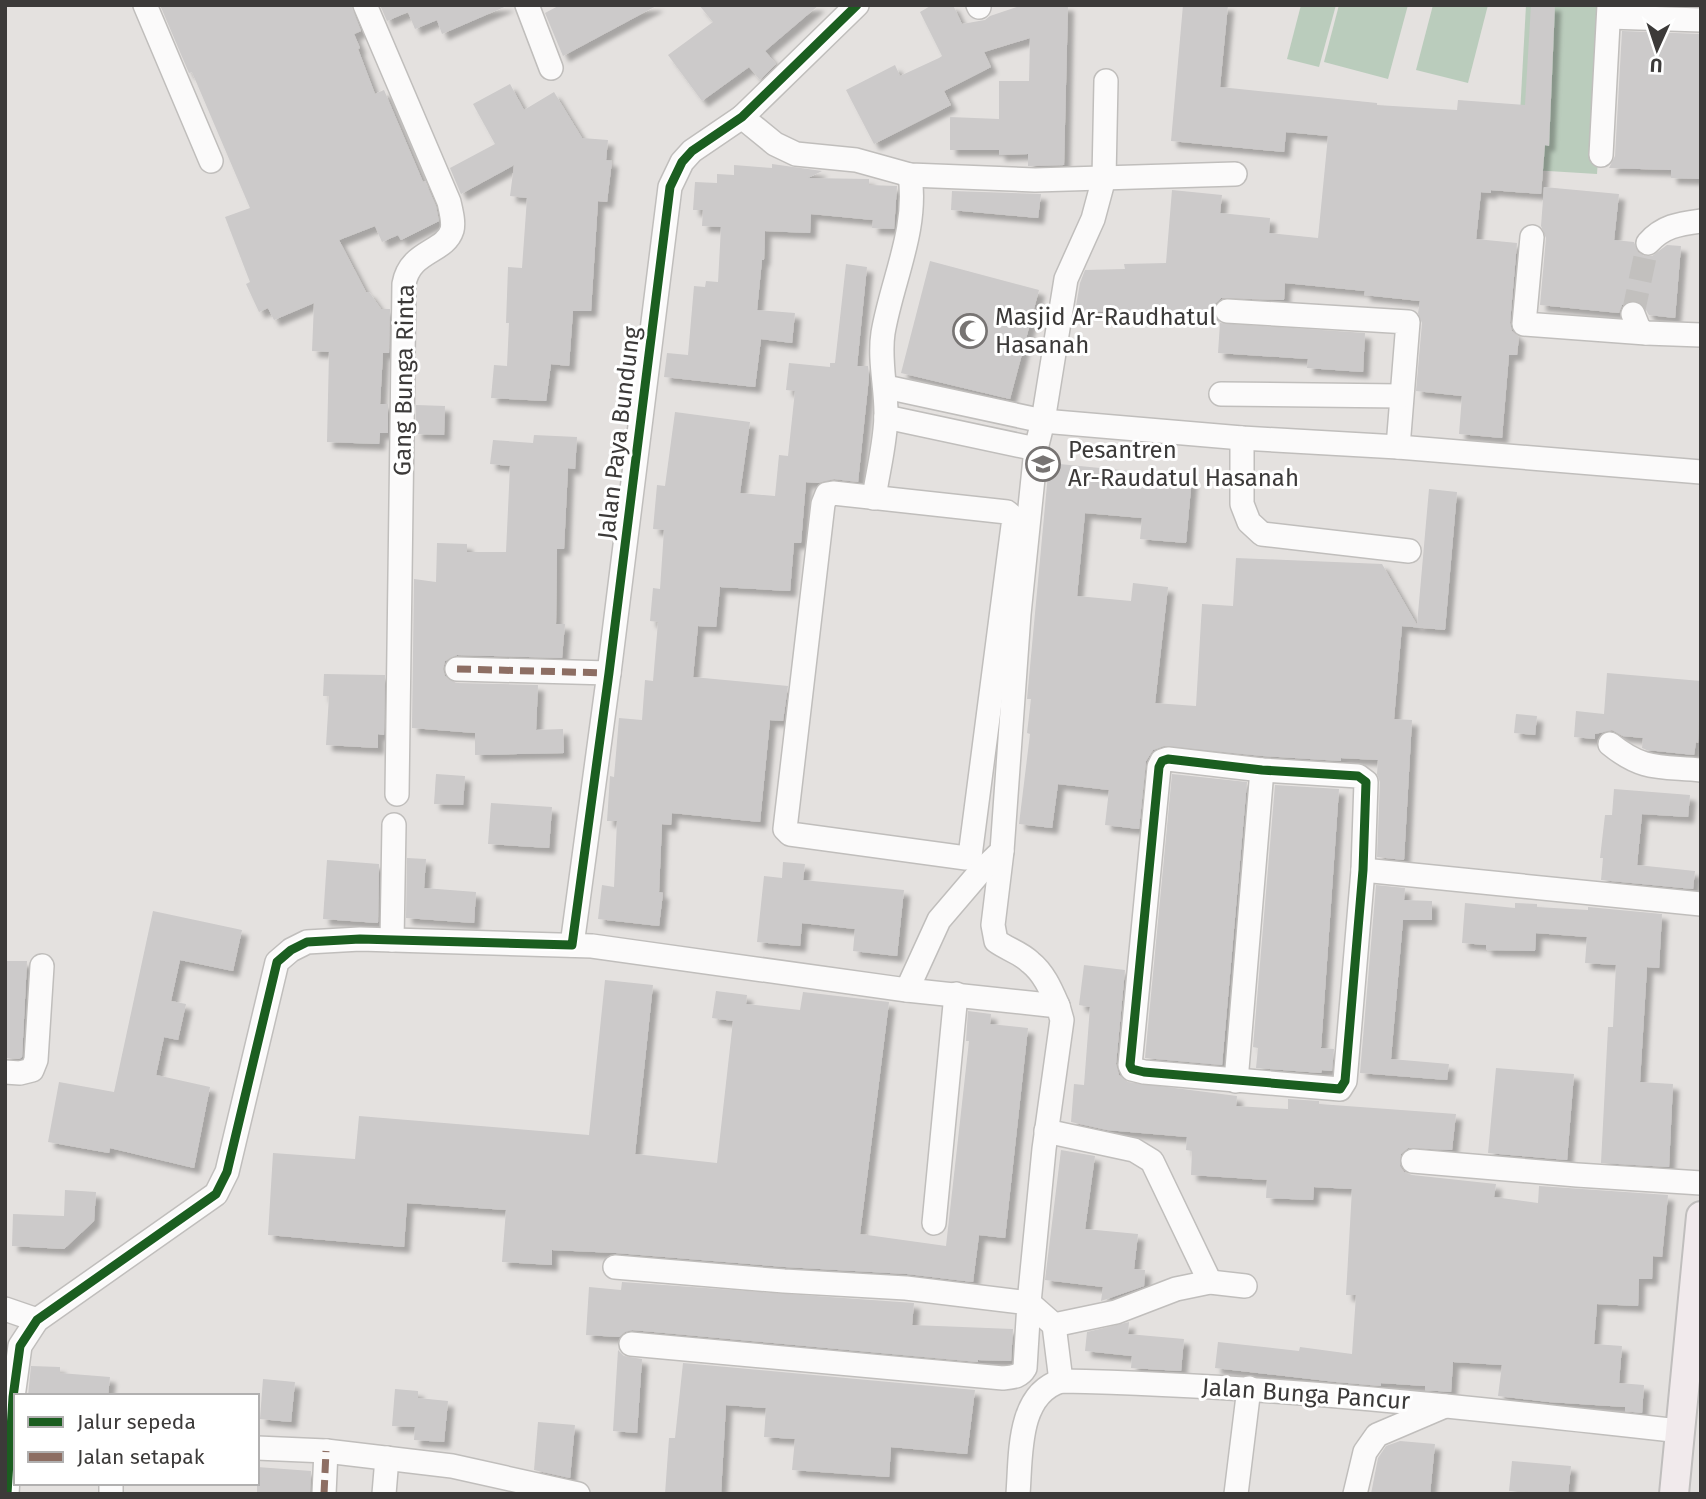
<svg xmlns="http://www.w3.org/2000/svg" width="1706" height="1499" font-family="'Fira Sans',sans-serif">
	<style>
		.green { fill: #baccbc }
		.building { fill: #cccaca; filter: url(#shadow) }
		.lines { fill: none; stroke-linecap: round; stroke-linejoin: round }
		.minor-tunnel { stroke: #c2c0be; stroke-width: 23; stroke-dasharray: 23 11; stroke-linecap: butt }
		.minor-casing { stroke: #c0bebc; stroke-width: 26 }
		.major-casing { stroke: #c0bebd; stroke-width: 32 }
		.minor { stroke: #fbfafa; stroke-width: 23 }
		.major { stroke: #f1eaec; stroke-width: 28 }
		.quiet { stroke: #8d6e63; stroke-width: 7; stroke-dasharray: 14 7; stroke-linecap: butt }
		.cycleway-casing { stroke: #fff; stroke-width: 13 }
		.cycleway { stroke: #1b5e20; stroke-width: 9 }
		.labels { text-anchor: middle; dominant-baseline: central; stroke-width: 6; stroke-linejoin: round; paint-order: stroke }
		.poi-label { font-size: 24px; fill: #3c3a39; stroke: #fff; text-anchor: start }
		.street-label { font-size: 24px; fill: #3c3a39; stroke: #fff }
	</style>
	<defs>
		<filter id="shadow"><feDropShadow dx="6" dy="6" stdDeviation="2" flood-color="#0004"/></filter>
	</defs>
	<rect width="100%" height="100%" fill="#e4e1df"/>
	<!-- green -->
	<g class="green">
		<polygon points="1301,5 1336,5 1319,67 1287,59"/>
		<polygon points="1339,5 1408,5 1388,79 1324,62"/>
		<polygon points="1433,5 1488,5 1468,83 1416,70"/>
		<polygon points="1526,5 1607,5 1597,174 1517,169"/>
	</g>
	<!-- building -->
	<g class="building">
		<polygon points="160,5 351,5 361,31 354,34 360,48 358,49 375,94 384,90 423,182 425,181 436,206 439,221 401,240 398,235 382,242 375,226 339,240 366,292 369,292 381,309 390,309 389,353 383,353 380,404 388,404 388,433 380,433 379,444 327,442 329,352 312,351 314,303 274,320 268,308 259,312 246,284 250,282 225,217 250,208 192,72 189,73"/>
		<polygon points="380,5 509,5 442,34 437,20 415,29 408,12 387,21"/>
		<polygon points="560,5 658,5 563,56 545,13"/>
		<polygon points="699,5 819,5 765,51 776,64 760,80 749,67 702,101 668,55 713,22"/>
		<polygon points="932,5 953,5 962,24 985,20 990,16 1023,5 1068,5 1064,165 1028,166 1028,154 999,155 999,150 950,150 950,117 999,119 999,81 1029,81 1030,38 984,52 991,67 944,91 951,105 874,144 846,90 895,65 900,76 939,58 942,56 920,12"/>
		<polygon points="1183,5 1228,5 1220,87 1377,103 1377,105 1457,110 1458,100 1525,105 1531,5 1555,5 1549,146 1545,145 1541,194 1491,190 1491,193 1481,192 1476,239 1517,243 1510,323 1512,331 1519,337 1517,355 1509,355 1502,438 1459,434 1462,396 1416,391 1422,323 1418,313 1420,301 1364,295 1365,291 1285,283 1284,300 1221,298 1215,304 1214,315 1149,309 1149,311 1075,312 1080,283 1085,270 1125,269 1124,264 1166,263 1172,190 1222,195 1220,213 1270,218 1269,233 1318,238 1328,136 1286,132 1284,152 1171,141"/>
		<polygon points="1622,31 1701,34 1701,179 1671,178 1671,170 1609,168 1615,156"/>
		<polygon points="510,84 524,110 554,92 582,138 608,140 606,160 612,161 607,202 598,201 591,311 573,311 569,366 551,364 546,401 491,398 494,365 507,366 509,323 506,323 508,267 522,268 527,198 510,196 514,165 461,194 450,168 495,144 473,104"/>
		<polygon points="772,164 822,171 808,178 869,179 869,185 897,186 894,229 872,228 873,220 811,214 810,233 765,231 764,260 762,260 757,310 795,313 792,343 761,339 755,387 664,377 667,353 688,355 694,286 705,287 706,281 718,282 721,227 702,226 703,210 693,210 695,182 717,183 717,174 734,175 734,165 772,168"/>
		<polygon points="1544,187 1619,194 1614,240 1634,242 1638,252 1644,256 1652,256 1667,245 1681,246 1675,318 1649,315 1642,303 1634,300 1622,305 1619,313 1540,305 1546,238 1541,226"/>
		<polygon points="952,191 1041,194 1038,218 951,210"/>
		<polygon points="930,261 1039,290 1010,399 901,373"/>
		<polygon points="846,264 867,267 857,366 868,366 869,377 858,482 834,479 818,483 806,482 801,543 794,543 790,591 720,587 716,627 698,626 693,677 788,686 783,721 770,720 760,822 672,813 671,825 662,824 659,892 663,893 659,926 598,919 602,885 614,887 617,821 607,821 610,776 614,777 619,718 642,720 645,680 653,681 658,622 650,621 653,588 660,589 664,530 653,529 657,485 665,486 675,412 750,422 740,493 775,496 779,455 788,456 795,391 786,390 789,363 830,367 830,363 835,363"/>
		<polygon points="1220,323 1365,333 1363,372 1307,368 1308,359 1218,353"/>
		<polygon points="416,405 445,406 444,435 416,434"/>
		<polygon points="534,435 577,437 575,469 568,468 564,549 557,549 556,624 565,624 562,658 457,655 445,661 443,669 445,676 456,683 538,685 536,730 563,729 564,753 475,755 475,733 412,728 414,579 436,582 437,543 467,544 467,552 506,552 510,466 490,464 493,440 533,443"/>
		<polygon points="1049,463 1192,477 1186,543 1140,539 1142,518 1085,513 1077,596 1131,601 1133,583 1168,587 1155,703 1196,706 1202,604 1233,606 1236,558 1382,564 1417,625 1429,489 1457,492 1445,630 1402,626 1394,719 1412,720 1404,860 1377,857 1380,782 1377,774 1378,760 1341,758 1341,761 1263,756 1164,746 1153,750 1146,761 1139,829 1105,825 1109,790 1058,784 1052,828 1019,824 1030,734 1027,733 1031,699 1027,699"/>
		<polygon points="1607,673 1701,681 1698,743 1696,742 1694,755 1647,750 1642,748 1643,738 1623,736 1612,730 1595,734 1595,739 1574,737 1576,711 1604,714"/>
		<polygon points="324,674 385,675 384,735 378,734 378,748 326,745 329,696 323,696"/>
		<polygon points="1516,714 1537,716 1535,735 1514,733"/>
		<polygon points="436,774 465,776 463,805 434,804"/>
		<polygon points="1172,774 1247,782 1222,1065 1145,1058"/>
		<polygon points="1275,785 1339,789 1321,1048 1334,1049 1332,1071 1322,1070 1321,1073 1256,1068 1258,1048 1253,1047"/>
		<polygon points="1614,789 1690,795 1688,817 1642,814 1637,865 1695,871 1693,889 1601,880 1603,858 1600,858 1605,815 1612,815"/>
		<polygon points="491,803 552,807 549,848 488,844"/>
		<polygon points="407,858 426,859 424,888 476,892 474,923 406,918"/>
		<polygon points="327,860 379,864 378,923 323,919"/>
		<polygon points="783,862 805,864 803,880 904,890 897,956 853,951 855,929 802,923 800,946 757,942 764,876 782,878"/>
		<polygon points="1376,885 1405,888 1404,900 1432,901 1432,920 1403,920 1391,1059 1449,1064 1447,1080 1360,1073"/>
		<polygon points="1465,903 1515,908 1515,903 1537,904 1537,907 1588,910 1588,907 1662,914 1659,968 1647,967 1640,1082 1673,1084 1669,1167 1601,1163 1608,1027 1613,1027 1616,965 1585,963 1587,937 1536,933 1535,951 1486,950 1486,945 1462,943"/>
		<polygon points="153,911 242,930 233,971 180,960 171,1001 186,1004 178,1040 164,1037 156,1075 210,1087 194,1168 110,1148 109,1153 48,1142 59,1082 114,1092"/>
		<polygon points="5,961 27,961 22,1057 19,1059 5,1058"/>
		<polygon points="1084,965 1125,970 1116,1064 1119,1075 1128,1082 1237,1096 1236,1106 1288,1109 1288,1099 1319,1101 1319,1104 1456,1114 1452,1150 1408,1148 1401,1154 1400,1166 1404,1172 1412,1175 1496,1184 1494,1197 1538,1203 1539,1186 1668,1195 1662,1257 1653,1256 1652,1279 1639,1279 1638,1306 1597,1304 1594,1344 1622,1346 1619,1383 1644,1385 1642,1413 1625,1411 1625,1407 1549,1402 1498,1396 1502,1365 1453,1362 1451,1392 1425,1390 1425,1386 1381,1383 1381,1386 1336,1382 1215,1368 1218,1342 1299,1351 1300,1347 1352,1354 1356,1295 1346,1295 1352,1189 1314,1187 1313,1200 1266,1198 1267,1180 1191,1175 1192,1151 1186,1150 1187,1137 1107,1130 1071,1122 1074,1084 1084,1085 1090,1007 1079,1005"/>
		<polygon points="605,980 653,985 635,1154 717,1163 733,1021 712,1018 716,991 747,995 746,1004 800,1010 803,992 889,1002 860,1234 946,1246 969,1041 966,1041 968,1011 991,1014 990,1024 1028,1028 1005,1238 979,1235 973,1282 907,1274 785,1267 616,1253 552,1250 552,1265 502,1262 506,1210 407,1203 404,1247 268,1235 273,1153 355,1159 359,1116 589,1135"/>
		<polygon points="1496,1068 1574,1074 1567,1160 1488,1153"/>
		<polygon points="1061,1150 1095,1156 1085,1229 1138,1234 1134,1269 1145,1270 1144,1286 1101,1301 1103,1287 1045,1280"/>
		<polygon points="65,1190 96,1192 94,1221 64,1249 12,1246 13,1214 64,1216"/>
		<polygon points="622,1282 914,1303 912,1325 1013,1329 1011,1361 978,1360 978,1362 632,1330 625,1332 619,1337 586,1335 589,1287 621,1290"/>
		<polygon points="1129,1322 1128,1334 1184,1339 1181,1371 1131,1368 1132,1356 1085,1351 1087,1332"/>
		<polygon points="618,1350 624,1356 642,1359 637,1433 613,1431"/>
		<polygon points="683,1363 975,1390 967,1454 891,1447 889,1477 792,1470 795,1439 764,1437 766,1408 726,1405 721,1494 665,1494 669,1438 675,1438"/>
		<polygon points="31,1366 60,1367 60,1373 110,1377 108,1396 28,1396"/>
		<polygon points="263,1379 295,1382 291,1422 260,1419"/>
		<polygon points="395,1389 418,1391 418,1398 448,1401 444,1442 414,1440 415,1427 392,1426"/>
		<polygon points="538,1422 575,1425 570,1478 534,1470"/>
		<polygon points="1400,1441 1435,1444 1430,1494 1371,1494 1378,1458 1386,1446"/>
		<polygon points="1512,1461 1571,1466 1568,1494 1509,1491"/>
		<polygon points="257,1467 311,1471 310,1494 257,1494"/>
	</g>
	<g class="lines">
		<!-- minor-tunnel -->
		<polyline class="minor-tunnel" points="1633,314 1648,243"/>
		<!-- minor casing -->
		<g class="minor-casing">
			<g id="minor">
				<polyline points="145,5 211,161"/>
				<path d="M365 5 449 202C451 211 454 222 452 230 445 253 410 250 404 284L397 794"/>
				<polyline points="527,5 551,68"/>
				<polyline points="978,5 979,7"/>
				<polyline points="1609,17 1701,20"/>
				<polyline points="742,117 775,144 796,154 856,160 910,175 1035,180 1235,174"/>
				<polyline points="1601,155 1609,5"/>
				<polyline points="1532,237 1524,324 1646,333"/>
				<path d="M1648 243C1663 226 1679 224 1701 221"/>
				<polyline points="1227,311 1408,322 1398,447"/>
				<polyline points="1633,314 1639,329 1646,333 1701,335"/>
				<polyline points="886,387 1043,421 1242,438 1398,447 1701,472"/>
				<polyline points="1221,394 1401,396"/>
				<polyline points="886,417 1036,449"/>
				<polyline points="1242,438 1242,504 1249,522 1262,534 1409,551"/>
				<polygon points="833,493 1007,512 1014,518 970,856 966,858 790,834 785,829 823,504 827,494"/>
				<path d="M874 498C878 470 886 441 886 413 886 387 879 359 883 333 892 280 918 230 910 175"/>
				<polyline points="457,669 609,673"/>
				<path d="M1610 744C1643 771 1660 766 1701 770"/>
				<polygon points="1168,759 1262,770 1358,776 1366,782 1363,870 1345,1081 1340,1089 1144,1072 1132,1069 1130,1065 1159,767 1162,761"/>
				<path d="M1002 851 993 925 996 941C1007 949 1021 953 1030 962 1044 973 1051 990 1058 1006"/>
				<polyline points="1363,870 1701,904"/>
				<polyline points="392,940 394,825"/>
				<polyline points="572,945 609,673 670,187 682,162 692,151 742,117 857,5"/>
				<polyline points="907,990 939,920 980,872 1002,851 1019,614 1036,449 1043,421 1066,279 1093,219 1104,178 1106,81"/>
				<polyline points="5,1072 20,1073 32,1070 36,1060 42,966"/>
				<polyline points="1236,1081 1262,770"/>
				<polyline points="1046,1131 1134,1150 1152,1161 1210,1282"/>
				<polyline points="1413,1161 1577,1175 1701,1183"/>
				<polyline points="934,1223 956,994"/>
				<path d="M615 1267 784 1281 906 1288 1029 1303 1025 1368C1020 1377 1013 1377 1003 1378L631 1344"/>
				<polyline points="5,1309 37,1320"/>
				<polyline points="1054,1325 1116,1312 1176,1289 1210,1282 1245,1286"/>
				<polyline points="257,1448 326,1451 452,1466 578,1494"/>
				<polyline points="7,1494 13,1397 20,1346 37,1320 216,1194 227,1172 277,962 291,950 307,942 360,939 592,946 907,990 1058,1006 1062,1020 1044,1149 1029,1303 1054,1325 1061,1381"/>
				<polyline points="111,1494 111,1483"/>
				<polyline points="324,1494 326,1451"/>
				<polyline points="384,1494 387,1458"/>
				<path d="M1018 1494C1021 1456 1017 1394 1061 1381 1269 1385 1474 1408 1680 1431"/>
				<polyline points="1236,1494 1249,1388"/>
				<polyline points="1355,1494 1365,1452 1377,1435 1445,1406"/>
			</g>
		</g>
		<!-- major casing -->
		<g class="major-casing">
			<polyline id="major" points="1674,1494 1701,1216"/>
		</g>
		<!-- minor -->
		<use href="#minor" class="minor"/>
		<!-- major -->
		<use href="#major" class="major"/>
		<!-- quiet -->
		<g class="quiet">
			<polyline points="457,669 609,673"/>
			<polyline points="324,1494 326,1451"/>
		</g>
		<!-- cycleway casing -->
		<g class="cycleway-casing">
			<g id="cycleway">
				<polygon points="1168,759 1262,770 1358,776 1366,782 1363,870 1345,1081 1340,1089 1144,1072 1132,1069 1130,1065 1159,767 1162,761"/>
				<polyline points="7,1494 13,1397 20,1346 37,1320 216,1194 227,1172 277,962 291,950 307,942 360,939 572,945 609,673 670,187 682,162 692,151 742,117 857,5"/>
			</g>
		</g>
		<!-- cycleway -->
		<use href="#cycleway" class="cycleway"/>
	</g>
	<!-- icons -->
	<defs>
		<g id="mosque-ring" transform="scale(1.75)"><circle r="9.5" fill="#fff" stroke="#777473" stroke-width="1.5"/><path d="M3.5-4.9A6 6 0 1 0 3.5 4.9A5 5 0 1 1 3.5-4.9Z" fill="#777473"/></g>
		<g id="school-ring" transform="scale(1.75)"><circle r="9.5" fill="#fff" stroke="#777473" stroke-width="1.5"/><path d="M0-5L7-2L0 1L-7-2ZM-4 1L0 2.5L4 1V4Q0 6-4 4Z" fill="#777473"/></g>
	</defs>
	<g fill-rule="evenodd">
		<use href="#mosque-ring" x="970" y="331"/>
		<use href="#school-ring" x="1043" y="464"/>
	</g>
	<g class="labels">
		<!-- poi labels -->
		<g class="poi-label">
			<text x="995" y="317">Masjid Ar-Raudhatul<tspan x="995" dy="28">Hasanah</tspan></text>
			<text x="1068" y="450">Pesantren<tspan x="1068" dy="28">Ar-Raudatul Hasanah</tspan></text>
		</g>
		<!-- street labels -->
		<g class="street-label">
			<text transform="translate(404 380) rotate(-89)">Gang Bunga Rinta</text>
			<text transform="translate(619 433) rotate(-83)">Jalan Paya Bundung</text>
			<text transform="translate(1306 1394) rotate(4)">Jalan Bunga Pancur</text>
		</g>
	</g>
	<!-- border -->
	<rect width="1706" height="1499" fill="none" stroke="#3c3a39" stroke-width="14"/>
	<!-- legend -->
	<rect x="14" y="1394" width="245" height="91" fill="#ffffff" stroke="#b1b0b0" stroke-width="2"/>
	<rect x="28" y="1417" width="35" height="10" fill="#1b5e20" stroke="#b1b0b0" stroke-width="2"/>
	<text x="77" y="1429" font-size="21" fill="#3c3a39">Jalur sepeda</text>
	<rect x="28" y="1452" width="35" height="10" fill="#8d6e63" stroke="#b1b0b0" stroke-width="2"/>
	<text x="77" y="1464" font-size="21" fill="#3c3a39">Jalan setapak</text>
	<!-- north arrow -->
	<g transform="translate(1657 49) rotate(183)" stroke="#ffffff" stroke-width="5" paint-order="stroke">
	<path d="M0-5L12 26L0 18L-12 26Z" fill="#3c3a39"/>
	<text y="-10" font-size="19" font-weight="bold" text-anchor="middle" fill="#3c3a39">U</text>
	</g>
</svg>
